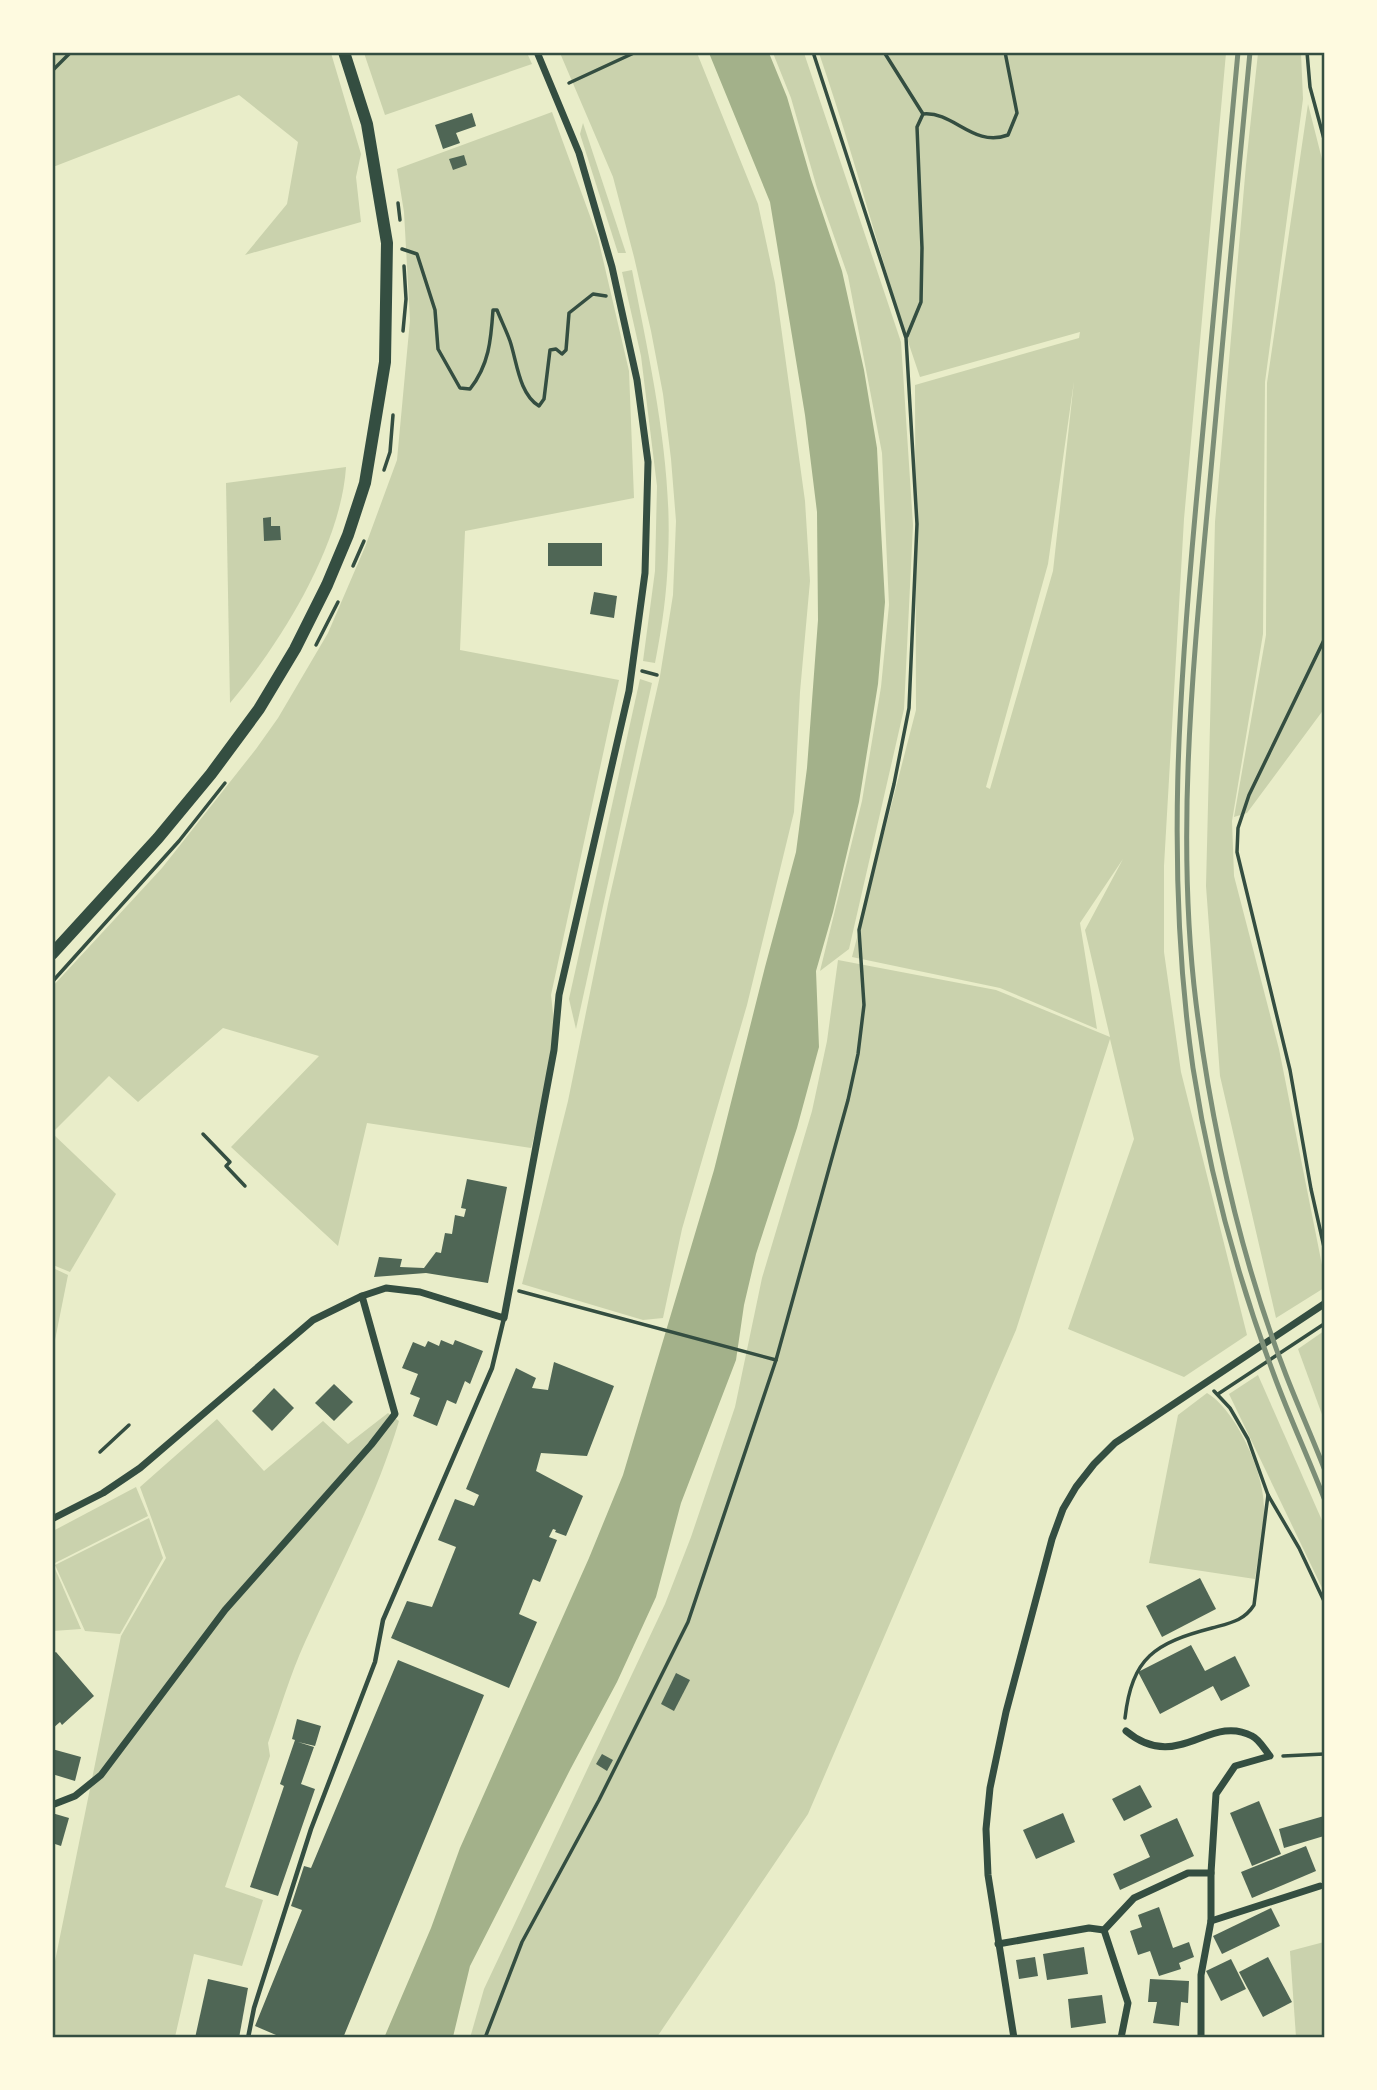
<svg xmlns="http://www.w3.org/2000/svg" width="1377" height="2090" font-family="Rubik,sans-serif">
	<style>
		.green { fill: #cad2ad; fill-rule: evenodd }
		.water { fill: #a3b18a }
		.building { fill: #4f6655 }
		.lines { fill: none; stroke-linecap: round; stroke-linejoin: round }
		.path { stroke: #344e41; stroke-width: 3.5 }
		.service { stroke: #344e41; stroke-width: 4.5 }
		.minor { stroke: #344e41; stroke-width: 7 }
		.tertiary { stroke: #344e41; stroke-width: 12 }
		.rail { stroke: #7c8e77; stroke-width: 5 }
		.neatline { fill: none; stroke: #344e41; stroke-width: 2.5 }
	</style>
	<rect width="100%" height="100%" fill="#e9edc9"/>
	<!-- green -->
	<g class="green">
		<polygon points="53,53 331,53 361,154 356,177 361,222 245,255 287,204 298,142 239,95 53,167"/>
		<polygon points="364,53 527,53 532,64 385,115"/>
		<polygon points="560,53 697,53 758,204 775,283 805,501 810,581 800,692 794,812 747,1005 682,1229 663,1318 643,1320 522,1284 568,1101 608,904 660,676 673,595 676,521 671,459 663,394 651,331 634,257 613,177"/>
		<polygon points="773,53 804,53 901,342 913,525 904,709 849,949 820,971 862,801 881,687 889,605 882,453 848,276 817,188 791,98"/>
		<path d="M819 53H1226L1184 519 1164 866V952L1181 1072 1247 1335 1184 1377 1068 1329 1134 1139 1110 1039 1016 1330 808 1814 657 2037 470 2038 484 1989 665 1604 691 1537 735 1407 762 1278 812 1111 827 1041 838 960 996 990 1110 1037 1085 930 1123 859 1080 923 1097 1029 1000 988 852 957 916 710 915 385 1079 338 1080 332 920 377C883 270 856 160 819 53ZM1074 381 1053 571 990 789 986 787 1048 564Z"/>
		<polygon points="1258,53 1301,53 1303,99 1265,382 1263,634 1232,821 1234,876 1279,1049 1324,1275 1324,1288 1276,1318 1220,1076 1206,886 1215,522 1246,165"/>
		<polygon points="1308,104 1324,167 1324,709 1247,813 1234,817 1266,635 1267,383"/>
		<polygon points="552,112 598,238 629,371 634,498 465,531 460,650 619,680 551,995 557,1049 531,1148 367,1123 338,1246 231,1147 319,1056 223,1028 138,1102 109,1076 53,1132 52,987 162,868 256,749 278,718 328,633 365,547 397,460 410,320 404,212 397,169"/>
		<polygon points="583,123 626,253 618,253 580,134"/>
		<path d="M632 270C650 363 673 462 668 557 667 592 662 628 655 663L643 661 655 571 657 486 641 356 622 272Z"/>
		<path d="M346 467C341 546 280 644 230 703L226 483Z"/>
		<polygon points="640,679 652,683 576,1029 569,999"/>
		<polygon points="53,1134 116,1194 70,1272 53,1265"/>
		<polygon points="53,1268 68,1275 53,1350"/>
		<polygon points="1324,1331 1324,1420 1298,1349"/>
		<polygon points="1258,1375 1324,1525 1324,1592 1229,1394"/>
		<path d="M1207 1393C1236 1410 1265 1474 1264 1508 1264 1532 1258 1556 1255 1579L1149 1563 1178 1415Z"/>
		<path d="M388 1413 399 1421C376 1498 338 1569 305 1642 290 1675 280 1710 268 1743L270 1756 225 1887 263 1900 242 1966 194 1954 175 2037 53 2038V1971L121 1636 166 1558 140 1487 217 1419 264 1471 323 1421 348 1444Z"/>
		<polygon points="136,1487 148,1516 53,1564 53,1531"/>
		<polygon points="149,1518 163,1558 120,1634 85,1631 55,1565"/>
		<polygon points="53,1564 81,1629 53,1631"/>
		<polygon points="1324,1942 1324,2037 1296,2037 1290,1951"/>
	</g>
	<!-- water -->
	<polygon class="water" points="709,53 769,53 787,97 811,179 842,271 864,370 877,448 881,529 885,602 878,684 859,802 833,912 816,971 819,1047 797,1128 756,1254 744,1305 736,1360 681,1503 656,1597 617,1682 571,1768 470,1966 453,2037 384,2038 431,1928 460,1848 589,1558 623,1475 714,1170 765,967 796,852 807,768 818,620 817,512 805,415 770,202"/>
	<!-- building -->
	<g class="building">
		<polygon points="472,113 476,126 456,133 460,143 443,149 435,125"/>
		<polygon points="464,155 467,165 453,170 449,159"/>
		<polygon points="271,517 271,526 280,526 281,540 264,541 263,518"/>
		<rect x="548" y="543" width="54" height="23"/>
		<polygon points="594,592 617,596 614,618 590,614"/>
		<polygon points="467,1179 507,1187 488,1283 426,1273 374,1277 379,1257 402,1259 400,1267 424,1268 436,1252 441,1253 445,1233 452,1234 455,1215 464,1217 466,1209 461,1208"/>
		<polygon points="441,1340 453,1345 455,1340 483,1351 470,1384 465,1381 456,1404 447,1400 437,1426 413,1416 420,1398 410,1394 418,1374 402,1368 413,1342 425,1347 428,1341 439,1346"/>
		<polygon points="554,1362 614,1386 587,1456 541,1453 536,1471 583,1496 566,1536 555,1532 556,1530 553,1529 549,1537 557,1540 540,1582 533,1579 519,1614 537,1622 509,1688 391,1638 407,1601 432,1607 456,1547 438,1540 455,1499 474,1506 479,1495 466,1489 516,1368 536,1378 532,1388 548,1390"/>
		<polygon points="334,1384 353,1402 334,1421 315,1403"/>
		<polygon points="274,1388 294,1408 272,1431 252,1411"/>
		<polygon points="1200,1578 1216,1609 1162,1637 1146,1606"/>
		<polygon points="1191,1645 1205,1671 1235,1656 1250,1686 1221,1701 1213,1686 1160,1714 1138,1672"/>
		<polygon points="56,1652 94,1696 62,1725 60,1722 52,1729 52,1654"/>
		<polygon points="398,1660 484,1695 343,2038 283,2038 255,2026 302,1910 291,1906 304,1866 311,1868"/>
		<polygon points="676,1673 690,1680 674,1711 661,1704"/>
		<polygon points="297,1719 321,1726 315,1746 298,1742 314,1747 301,1784 315,1789 278,1896 250,1887 284,1786 280,1784 295,1740 292,1739"/>
		<polygon points="52,1749 81,1757 75,1781 52,1774"/>
		<polygon points="602,1754 613,1760 607,1771 596,1764"/>
		<polygon points="1140,1785 1152,1807 1124,1821 1112,1799"/>
		<polygon points="1259,1801 1281,1854 1252,1866 1230,1813"/>
		<polygon points="52,1813 69,1818 61,1846 52,1843"/>
		<polygon points="1063,1813 1075,1842 1036,1859 1023,1830"/>
		<polygon points="1324,1816 1324,1836 1284,1848 1279,1829"/>
		<polygon points="1177,1818 1194,1856 1120,1890 1113,1874 1150,1857 1140,1835"/>
		<polygon points="1306,1846 1316,1871 1252,1898 1241,1872"/>
		<polygon points="1159,1907 1173,1948 1189,1942 1194,1957 1179,1963 1181,1969 1159,1976 1150,1951 1138,1955 1130,1931 1142,1927 1138,1915"/>
		<polygon points="1271,1908 1280,1926 1222,1954 1213,1936"/>
		<polygon points="1084,1947 1088,1974 1047,1980 1043,1954"/>
		<polygon points="1035,1957 1038,1976 1019,1979 1016,1960"/>
		<polygon points="1268,1957 1292,2002 1263,2017 1239,1972"/>
		<polygon points="1231,1959 1246,1989 1221,2001 1206,1971"/>
		<polygon points="208,1979 248,1988 239,2038 195,2038"/>
		<polygon points="1150,1979 1189,1981 1188,2003 1181,2002 1179,2026 1153,2023 1157,2002 1148,2002"/>
		<polygon points="1102,1995 1106,2023 1071,2028 1068,1999"/>
	</g>
	<g class="lines">
		<!-- path -->
		<g class="path">
			<polyline points="884,52 923,114"/>
			<polyline points="1307,52 1310,87 1324,139"/>
			<polyline points="52,71 71,52"/>
			<polyline points="569,83 636,52"/>
			<polyline points="398,203 400,220"/>
			<path d="M402 249 417 254 435 310 438 349 460 388 470 389C489 365 491 340 493 310H497C501 320 506 330 510 341 517 362 519 394 539 406L544 399 550 350 556 349 562 354 566 350 569 313 593 294 606 296"/>
			<polyline points="403,331 406,299 404,266"/>
			<path d="M907 336 921 302 922 248 917 127 923 114C954 111 973 148 1008 135L1017 113 1005 52"/>
			<polyline points="384,470 390,452 393,415"/>
			<polyline points="353,566 364,541"/>
			<polyline points="1324,640 1249,795 1238,828 1237,852 1290,1070 1311,1189 1324,1247"/>
			<polyline points="316,645 338,602"/>
			<polyline points="642,671 657,675"/>
			<polyline points="52,982 179,841 225,783"/>
			<polyline points="203,1134 230,1162 226,1166 245,1186"/>
			<polyline points="519,1291 776,1360"/>
			<polyline points="1214,1391 1230,1408 1248,1439 1268,1495 1299,1548 1324,1601"/>
			<polyline points="1218,1394 1324,1324"/>
			<polyline points="100,1452 129,1425"/>
			<path d="M1125 1718C1132 1657 1155 1643 1212 1628 1230 1623 1244 1621 1254 1605L1268 1495"/>
			<polyline points="1283,1756 1324,1754"/>
			<polyline points="485,2038 522,1942 599,1800 688,1622 776,1360 848,1100 858,1054 864,1005 859,930 894,784 909,708 917,524 906,338 813,52"/>
		</g>
		<!-- service -->
		<polyline class="service" points="248,2038 254,2008 311,1829 375,1662 383,1620 492,1368 504,1318"/>
		<!-- minor -->
		<g class="minor">
			<polyline points="52,1519 103,1493 140,1468 313,1320 362,1296 386,1288 420,1292 504,1318 554,1050 559,995 629,691 645,573 648,462 637,380 612,267 579,153 537,52"/>
			<path d="M1126 1731C1178 1774 1209 1713 1252 1736 1259 1739 1265 1750 1270 1756L1235 1766 1216 1794 1211 1873V1921L1201 1975V2038"/>
			<polyline points="52,1805 75,1796 101,1775 225,1610 371,1445 395,1414 362,1296"/>
			<polyline points="1211,1921 1320,1886"/>
			<polyline points="998,1944 1089,1928 1104,1930"/>
			<polyline points="1014,2038 988,1875 986,1829 990,1788 1006,1712 1052,1539 1063,1509 1076,1487 1094,1464 1115,1443 1324,1304"/>
			<polyline points="1121,2038 1128,2003 1104,1930 1134,1898 1188,1873 1211,1873"/>
		</g>
		<!-- tertiary -->
		<polyline class="tertiary" points="52,954 158,838 211,774 259,709 295,649 327,585 348,535 365,483 385,362 387,243 367,124 344,52"/>
		<!-- rail -->
		<g class="rail">
			<path d="M1238 52C1224 200 1210 347 1197 494 1179 687 1165 874 1193 1068 1209 1172 1237 1276 1274 1375 1289 1416 1308 1457 1324 1498"/>
			<path d="M1250 52C1235 206 1221 359 1207 513 1192 675 1176 841 1196 1003 1212 1129 1240 1256 1286 1375 1298 1406 1312 1437 1324 1468"/>
		</g>
	</g>
	<!-- border -->
	<rect width="1377" height="2090" fill="none" stroke="#fefae0" stroke-width="108"/>
	<rect x="54" y="54" width="1269" height="1982" class="neatline"/>
</svg>
